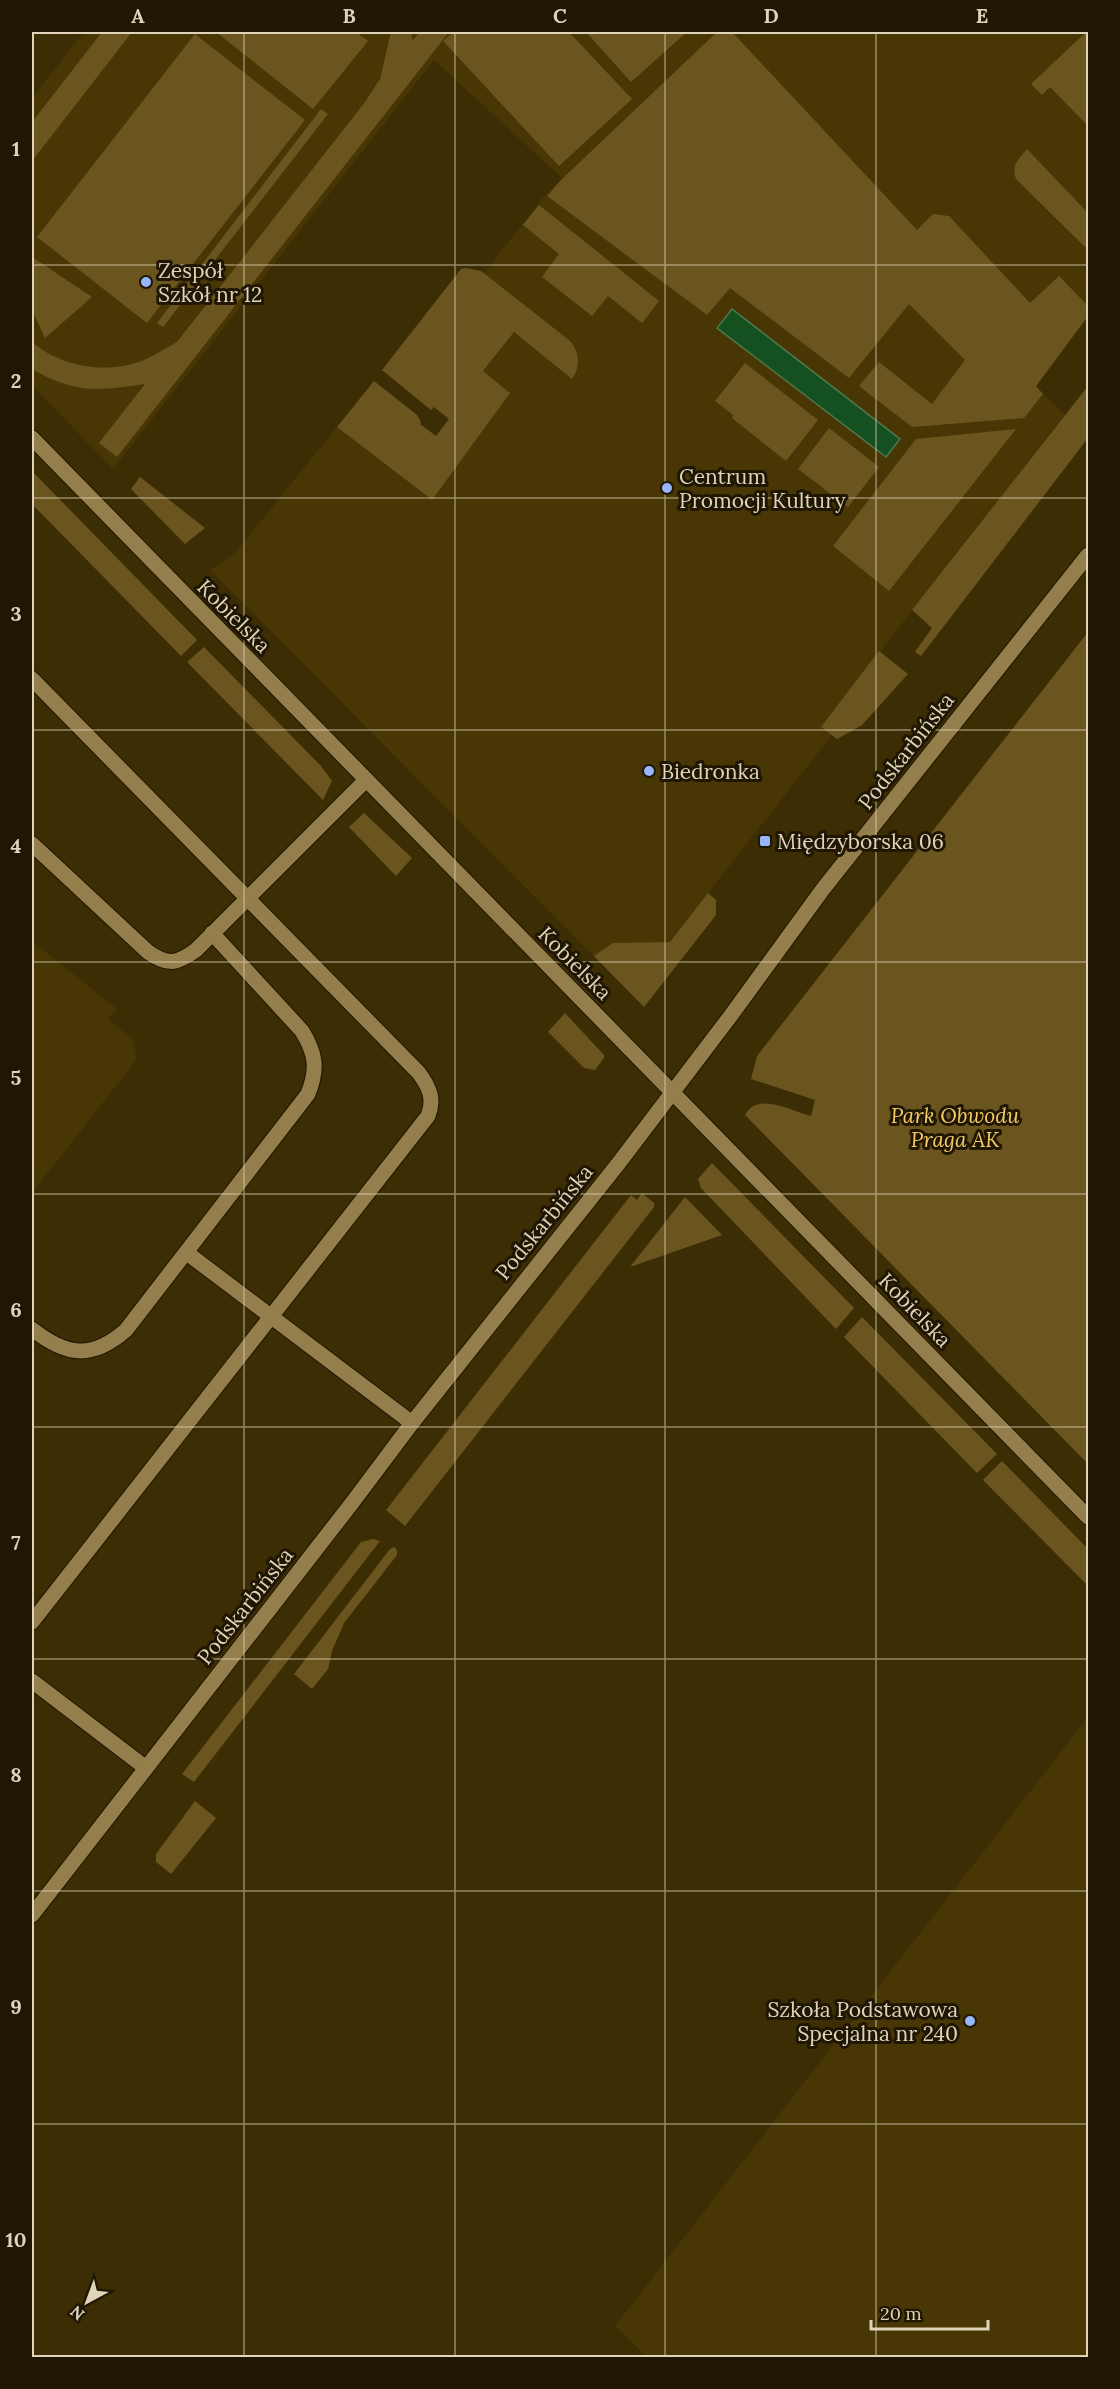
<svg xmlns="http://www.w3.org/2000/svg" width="1120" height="2389" font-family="Lora,serif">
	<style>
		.built { fill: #493605 }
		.green { fill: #6b551e }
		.water { fill: #155120; stroke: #52784e; stroke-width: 1.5 }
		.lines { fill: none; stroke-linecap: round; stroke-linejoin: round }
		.street-casing { stroke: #201600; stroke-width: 17 }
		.secondary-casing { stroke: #201600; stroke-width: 17 }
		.street { stroke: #947e4b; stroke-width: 15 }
		.secondary { stroke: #947e4b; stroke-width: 15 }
		.grid { fill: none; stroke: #dfd3b9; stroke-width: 1.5; stroke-opacity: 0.55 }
		.poi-dot { fill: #98b6fd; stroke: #1f1603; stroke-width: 2 }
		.labels { text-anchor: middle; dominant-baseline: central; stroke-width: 6; stroke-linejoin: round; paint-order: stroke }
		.poi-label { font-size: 21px; fill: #dfd3b9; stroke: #1f1603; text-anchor: start }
		.street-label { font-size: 21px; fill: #dfd3b9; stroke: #1f1603 }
		.park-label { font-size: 21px; font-style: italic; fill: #f6cb64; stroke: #1f1603 }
		.neatline { fill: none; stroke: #dfd3b9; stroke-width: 2 }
		.grid-label { font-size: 20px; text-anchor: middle; font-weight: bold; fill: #dfd3b9 }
	</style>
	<rect width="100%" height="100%" fill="#3d2d04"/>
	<!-- built -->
	<g class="built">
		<polygon points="84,32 1088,32 1088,316 1036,387 1065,415 822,726 832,735 708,893 716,900 716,915 644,1007 210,570 235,553 337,427 431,500 483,371 514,332 467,295 542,199 562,178 434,60 113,469 32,385 32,98"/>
		<polygon points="32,941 117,1009 108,1019 133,1039 137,1059 32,1193"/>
		<polygon points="1088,1717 1088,2357 647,2357 615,2326"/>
	</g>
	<!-- green -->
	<g class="green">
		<polygon points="102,32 132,32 32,161 32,122"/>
		<polygon points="216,32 356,32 368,41 313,109"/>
		<path d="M391 32H412V41L420 32H449L117 457 99 443 145 384C97 391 76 394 32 369V342C61 367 107 375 144 360 155 355 166 348 177 342L365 102 380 79Z"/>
		<polygon points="453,32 569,32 632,99 559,166 443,41"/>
		<polygon points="586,32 687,32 631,82"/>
		<polygon points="717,32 732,32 917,230 933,214 949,216 1030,303 1059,276 1088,306 1088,316 1036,386 1043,394 1024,418 912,427 859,386 879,362 932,404 965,360 909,304 849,378 730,288 707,315 547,196 562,179"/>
		<polygon points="1084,32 1088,32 1088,126 1050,87 1042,95 1031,84 1085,33"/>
		<polygon points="195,34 305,120 147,323 37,237"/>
		<polygon points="321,109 328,114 163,327 157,323"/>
		<path d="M1027 149 1088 213V250L1016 179C1011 165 1018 160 1027 149Z"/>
		<polygon points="539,205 659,301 642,323 608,296 592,316 542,277 559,254 523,225"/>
		<polygon points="32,257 92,297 45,338 32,310"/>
		<path d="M465 268 481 271 569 340C580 352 581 366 572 379L514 332 483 371 510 393 432 500 337 427 374 381 417 415 421 422 420 424 436 436 449 419 434 407 431 410 382 370 461 269Z"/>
		<polygon points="745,363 818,420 786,461 732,418 733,415 715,401"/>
		<polygon points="1088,386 1088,438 921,656 915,652 932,628 912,610"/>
		<polygon points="829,428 879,467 848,507 798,469"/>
		<polygon points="1016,429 889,591 833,546 916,439"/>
		<polygon points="32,471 197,640 181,656 32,504"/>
		<polygon points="140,477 205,528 185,544 131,489"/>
		<path d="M1088 632V1464L745 1115C758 1091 791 1111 811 1116L815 1100 751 1079 757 1056Z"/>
		<polygon points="204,647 321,766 332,781 323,800 187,662"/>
		<polygon points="879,651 908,674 862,725 837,739 821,727"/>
		<polygon points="364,813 412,858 396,876 349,827"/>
		<polygon points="708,893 716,900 716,915 644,1007 594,956 613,943 670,942"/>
		<polygon points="565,1013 604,1055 604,1058 595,1070 584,1068 548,1032"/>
		<polygon points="712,1163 854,1308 836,1329 701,1188 698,1179"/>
		<polygon points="642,1193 654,1203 654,1207 405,1526 386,1510 631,1195 637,1200"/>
		<polygon points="685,1197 722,1235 630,1267"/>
		<polygon points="862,1317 997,1454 977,1473 844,1337"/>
		<polygon points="1002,1461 1088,1549 1088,1586 983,1480"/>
		<polygon points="373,1539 380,1541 194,1782 182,1774 361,1542"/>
		<polygon points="395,1547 397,1551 397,1555 344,1623 332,1651 328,1669 312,1689 294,1674 390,1549"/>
		<polygon points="195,1801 216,1818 171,1874 156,1862 156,1854"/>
	</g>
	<!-- water -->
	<polygon class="water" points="732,309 900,439 886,457 717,328"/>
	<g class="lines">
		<!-- street casing -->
		<g class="street-casing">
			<g id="street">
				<polyline points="32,438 1088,1517"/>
				<path d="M32 679 419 1073C429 1087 435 1099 428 1116L32 1622"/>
				<path d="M32 844 148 952C168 966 177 964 196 950L366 780"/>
				<polyline points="187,1253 412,1423"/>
				<path d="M32 1329C66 1356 92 1360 126 1330L308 1094C318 1069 316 1054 302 1031L212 933"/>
				<polyline points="32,1681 146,1768"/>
			</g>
		</g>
		<!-- secondary casing -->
		<g class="secondary-casing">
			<polyline id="secondary" points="32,1915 352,1503 412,1423 618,1164 729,1018 823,889 1088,555"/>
		</g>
		<!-- street -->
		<use href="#street" class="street"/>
		<!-- secondary -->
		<use href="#secondary" class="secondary"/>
	</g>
	<!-- grid -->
	<path class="grid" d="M244 32V2358M455 32V2358M665 32V2358M876 32V2358M32 265H1088M32 498H1088M32 730H1088M32 962H1088M32 1194H1088M32 1427H1088M32 1659H1088M32 1891H1088M32 2124H1088"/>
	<!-- markers -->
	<g class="poi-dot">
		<circle cx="146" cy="282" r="6"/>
		<circle cx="667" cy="488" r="6"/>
		<circle cx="649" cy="771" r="6"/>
		<rect x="759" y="835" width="12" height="12" rx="3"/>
		<circle cx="970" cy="2021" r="6"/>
	</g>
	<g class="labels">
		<!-- poi labels -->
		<g class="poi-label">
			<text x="158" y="270">Zespół<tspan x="158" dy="24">Szkół nr 12</tspan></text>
			<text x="679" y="476">Centrum<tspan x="679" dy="24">Promocji Kultury</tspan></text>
			<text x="661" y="771">Biedronka</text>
			<text x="777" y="841">Międzyborska 06</text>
			<text x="958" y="2009" text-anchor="end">Szkoła Podstawowa<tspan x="958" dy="24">Specjalna nr 240</tspan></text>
		</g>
		<!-- street labels -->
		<g class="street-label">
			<text transform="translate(234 616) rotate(45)">Kobielska</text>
			<text transform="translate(906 751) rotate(-52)">Podskarbińska</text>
			<text transform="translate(575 963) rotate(45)">Kobielska</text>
			<text transform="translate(544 1222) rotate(-51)">Podskarbińska</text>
			<text transform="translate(915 1310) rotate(46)">Kobielska</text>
			<text transform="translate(245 1606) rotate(-52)">Podskarbińska</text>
		</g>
		<!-- park labels -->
		<g class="park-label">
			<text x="955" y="1115">Park Obwodu<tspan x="955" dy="24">Praga AK</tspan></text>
		</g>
	</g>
	<!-- border -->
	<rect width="1120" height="2389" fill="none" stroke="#1f1603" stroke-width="66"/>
	<!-- north arrow -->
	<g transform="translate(87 2302) rotate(221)" stroke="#1f1603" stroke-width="4.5" paint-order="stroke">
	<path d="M0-4.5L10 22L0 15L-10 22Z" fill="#dfd3b9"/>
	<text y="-9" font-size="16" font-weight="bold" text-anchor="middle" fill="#dfd3b9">N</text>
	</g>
	<!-- scale -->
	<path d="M871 2320v9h117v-9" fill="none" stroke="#dfd3b9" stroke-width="3"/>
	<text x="880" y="2320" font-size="18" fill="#dfd3b9" stroke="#1f1603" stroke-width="4.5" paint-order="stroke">20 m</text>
	<rect x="33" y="33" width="1054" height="2323" class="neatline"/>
	<g class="grid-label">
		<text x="138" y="23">A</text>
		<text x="349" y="23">B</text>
		<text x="560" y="23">C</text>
		<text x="771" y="23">D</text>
		<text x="982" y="23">E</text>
		<text x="16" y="156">1</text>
		<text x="16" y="388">2</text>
		<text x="16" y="621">3</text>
		<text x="16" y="853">4</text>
		<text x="16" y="1085">5</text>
		<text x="16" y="1317">6</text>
		<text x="16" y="1550">7</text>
		<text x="16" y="1782">8</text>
		<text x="16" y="2014">9</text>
		<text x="16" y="2247">10</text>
	</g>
</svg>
